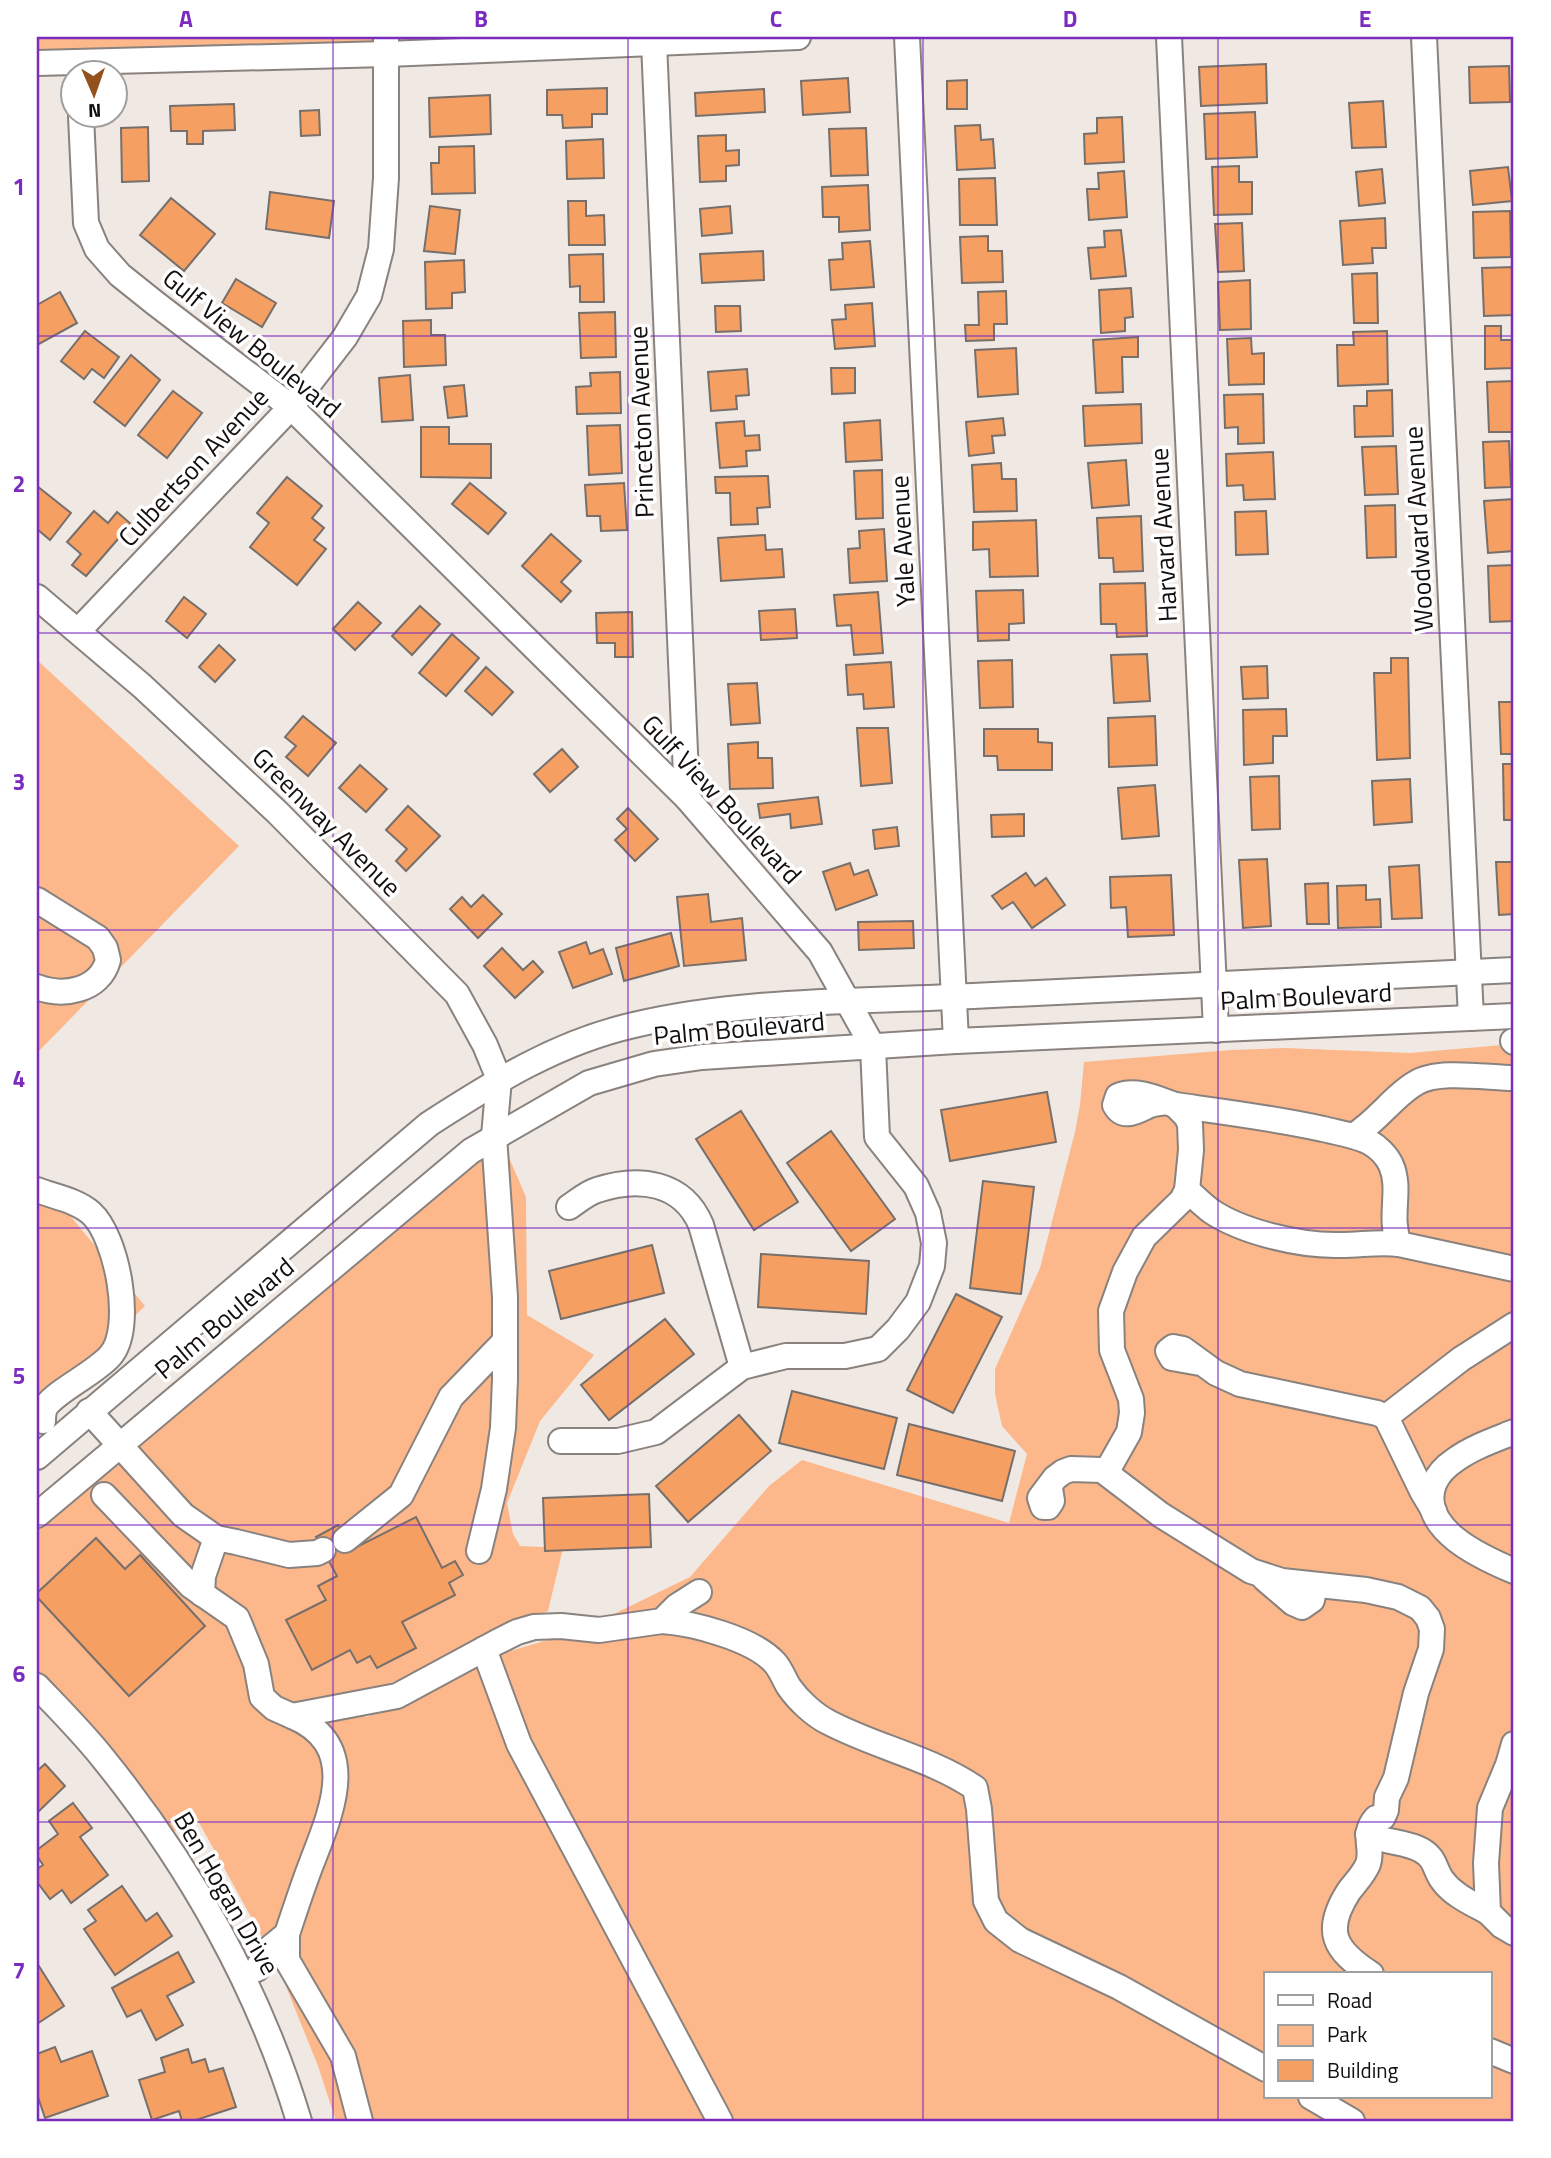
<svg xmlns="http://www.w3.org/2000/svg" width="1551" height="2158" font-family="'Titillium Web',sans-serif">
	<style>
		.green { fill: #fcb78a; fill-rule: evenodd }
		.building { fill: #f69f62; stroke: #766f6b; stroke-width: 2 }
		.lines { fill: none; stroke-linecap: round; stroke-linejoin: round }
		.minor-casing { stroke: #89827e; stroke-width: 28 }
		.minor { stroke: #fff; stroke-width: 24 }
		.grid { fill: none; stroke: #7b2cbf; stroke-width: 2; stroke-opacity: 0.55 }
		.labels { text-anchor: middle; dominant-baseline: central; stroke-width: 7; stroke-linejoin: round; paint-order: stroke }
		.street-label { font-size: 26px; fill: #120f0e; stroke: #fff }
		.neatline { fill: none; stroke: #7b2cbf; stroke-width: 2.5 }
		.grid-label { font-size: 23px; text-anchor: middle; font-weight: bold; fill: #7b2cbf }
	</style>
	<rect width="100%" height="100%" fill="#f0e8e3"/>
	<!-- green -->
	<g class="green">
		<polygon points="37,37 717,37 37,56"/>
		<polygon points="37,660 239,846 37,1053"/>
		<path d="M1514 1044V2121H336L318 2066 277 1964 196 1817 172 1833 108 1747 37 1671V1530L413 1212 476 1161 496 1148 507 1153 526 1197 527 1315 594 1355 540 1421 507 1503 513 1534 520 1546 563 1548 548 1611 487 1635 438 1665 385 1685 340 1697 334 1705 367 1717 487 1658 581 1630 690 1577 769 1486 802 1460 1009 1523 1027 1454 1002 1426 995 1394V1369L1040 1268 1075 1132 1080 1105 1084 1062 1232 1050 1285 1048 1410 1053ZM1266 1974H1490V2097H1266Z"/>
		<polygon points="37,1176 145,1306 37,1410"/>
	</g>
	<!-- building -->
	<g class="building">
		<polygon points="1266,64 1267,103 1201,106 1199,67"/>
		<polygon points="1509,66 1510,102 1470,103 1469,67"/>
		<polygon points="848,78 850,112 803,115 801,81"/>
		<polygon points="967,80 967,109 947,109 947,81"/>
		<polygon points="607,88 607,114 592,114 592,127 563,128 562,115 547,115 547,90"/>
		<polygon points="764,89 765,112 696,116 695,93"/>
		<polygon points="490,95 491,134 430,137 429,98"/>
		<polygon points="1383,101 1386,147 1352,148 1349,103"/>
		<polygon points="234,104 235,130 203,131 203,144 187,144 187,131 171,131 170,106"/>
		<polygon points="319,110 320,135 301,136 300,111"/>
		<polygon points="1255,112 1257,157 1206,159 1204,114"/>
		<polygon points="1122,117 1124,162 1085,164 1084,134 1097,133 1097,118"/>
		<polygon points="980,125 981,140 993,139 995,168 957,170 955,126"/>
		<polygon points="148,127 149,181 122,182 121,128"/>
		<polygon points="866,128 868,175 831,176 829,129"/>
		<polygon points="726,135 726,151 739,150 739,165 726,166 726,181 700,182 698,136"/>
		<polygon points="603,139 604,178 567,179 566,141"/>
		<polygon points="474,146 475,193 432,194 431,163 439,163 439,147"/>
		<polygon points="1239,166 1239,182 1252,182 1252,214 1214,215 1212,167"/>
		<polygon points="1508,167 1512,201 1473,205 1470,171"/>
		<polygon points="1382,169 1385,203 1359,206 1356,172"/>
		<polygon points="1124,171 1127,217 1089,220 1087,189 1099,189 1098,173"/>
		<polygon points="995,178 997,225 960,225 959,179"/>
		<polygon points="868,185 870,230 839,232 839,217 823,217 822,187"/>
		<polygon points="270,192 334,201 329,238 266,229"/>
		<polygon points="171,198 215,234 184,271 140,235"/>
		<polygon points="568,201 586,201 586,216 604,215 605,245 569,245"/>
		<polygon points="430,206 460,210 455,254 424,251"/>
		<polygon points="730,206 732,233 702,236 700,209"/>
		<polygon points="1510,211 1511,257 1474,258 1473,212"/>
		<polygon points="1385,218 1386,248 1372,248 1373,263 1343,265 1340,221"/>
		<polygon points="1242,223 1244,271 1218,272 1215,224"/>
		<polygon points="1121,230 1126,276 1091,279 1088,248 1105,247 1104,231"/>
		<polygon points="988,236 988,251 1002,251 1003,282 962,283 960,237"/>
		<polygon points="870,241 874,287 831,290 829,260 843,259 842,243"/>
		<polygon points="763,251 764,280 702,283 700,254"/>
		<polygon points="603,254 604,302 580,302 580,286 570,287 569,255"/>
		<polygon points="464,260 465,292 452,293 452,308 426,309 425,262"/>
		<polygon points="1514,267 1514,315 1484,316 1482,268"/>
		<polygon points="1377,273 1378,323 1354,323 1352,274"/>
		<polygon points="236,279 276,303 262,327 222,303"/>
		<polygon points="1250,280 1251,329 1220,330 1218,282"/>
		<polygon points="1131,288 1133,317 1125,318 1125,331 1101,333 1099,290"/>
		<polygon points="1006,291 1007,324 994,324 994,340 966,341 965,325 979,325 978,292"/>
		<polygon points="60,292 77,323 37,345 37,305"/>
		<polygon points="872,303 875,346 835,349 832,320 846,319 845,305"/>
		<polygon points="715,306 740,306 741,331 716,332"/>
		<polygon points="615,312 616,357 581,358 579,313"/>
		<polygon points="431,320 431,335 445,335 446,365 404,367 403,321"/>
		<polygon points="1485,326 1501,326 1501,340 1514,340 1514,368 1485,369"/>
		<polygon points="85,331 119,357 104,378 92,369 84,379 61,361"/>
		<polygon points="1387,331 1388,384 1338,386 1337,345 1354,345 1353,332"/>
		<polygon points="1138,337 1138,357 1122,357 1123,392 1096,393 1093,340"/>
		<polygon points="1251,338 1252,354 1264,353 1264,384 1229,385 1227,339"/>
		<polygon points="1016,348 1018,394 978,397 975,350"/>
		<polygon points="131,355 160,380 125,426 94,402"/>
		<polygon points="831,368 855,368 855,393 832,394"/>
		<polygon points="747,369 749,395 736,396 737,409 711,411 708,372"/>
		<polygon points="620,372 621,413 577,414 576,387 591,386 590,373"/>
		<polygon points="410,375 413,420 382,422 379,378"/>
		<polygon points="1514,381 1514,432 1489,432 1487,382"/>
		<polygon points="464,385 467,416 448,418 444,387"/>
		<polygon points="1392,390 1393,436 1355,437 1354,406 1367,406 1367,391"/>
		<polygon points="173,391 202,413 167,458 138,435"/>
		<polygon points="1263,394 1264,443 1238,444 1238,427 1225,428 1224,395"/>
		<polygon points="1141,404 1142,443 1085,446 1083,406"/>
		<polygon points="1003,418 1005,435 992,436 994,453 969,456 966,422"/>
		<polygon points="880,420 882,460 846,462 844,423"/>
		<polygon points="744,421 745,436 759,435 760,450 746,451 747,466 720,468 716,423"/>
		<polygon points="620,425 622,473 589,475 587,426"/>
		<polygon points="421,427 449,427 449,444 491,444 491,478 421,477"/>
		<polygon points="1509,441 1511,487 1485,488 1483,442"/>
		<polygon points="1396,446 1398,494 1365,495 1362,447"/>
		<polygon points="1273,452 1275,499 1244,500 1243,485 1227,486 1226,454"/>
		<polygon points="1126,460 1129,505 1092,508 1088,463"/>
		<polygon points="1001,463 1002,479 1016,479 1017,511 974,512 972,465"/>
		<polygon points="882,470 883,518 856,519 854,471"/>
		<polygon points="768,476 770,507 757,508 758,524 731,525 730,493 716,493 715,477"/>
		<polygon points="287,477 322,506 312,518 324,528 314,540 326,549 297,585 250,547 269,523 257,513"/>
		<polygon points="470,483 506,513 488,534 452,504"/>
		<polygon points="624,483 627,530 601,531 600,516 587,516 585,485"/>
		<polygon points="37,486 71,513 50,540 37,529"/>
		<polygon points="1514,499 1514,551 1488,553 1484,501"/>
		<polygon points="1395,505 1396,557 1367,558 1365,506"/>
		<polygon points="94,511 108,523 117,512 131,524 86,576 72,565 81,554 67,542"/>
		<polygon points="1266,511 1268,554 1236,555 1235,512"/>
		<polygon points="1141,516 1143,571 1114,572 1113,558 1099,558 1097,518"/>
		<polygon points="1036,520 1038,576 990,577 989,549 973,550 973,522"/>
		<polygon points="884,529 887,581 850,583 848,549 860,548 859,531"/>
		<polygon points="551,534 581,561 561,582 571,591 561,602 522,566"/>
		<polygon points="765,535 766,550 782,549 784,577 721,581 718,538"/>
		<polygon points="1514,565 1514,621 1490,622 1488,566"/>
		<polygon points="1145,583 1147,636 1117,637 1116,624 1101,624 1100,584"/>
		<polygon points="1023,590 1024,623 1009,624 1009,640 978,641 976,591"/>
		<polygon points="878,592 883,653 854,655 851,625 837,626 834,595"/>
		<polygon points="184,597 206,614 187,638 166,621"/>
		<polygon points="358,602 381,623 355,650 333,629"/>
		<polygon points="420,606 440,624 412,655 392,636"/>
		<polygon points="795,609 797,638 761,640 759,611"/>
		<polygon points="632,612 633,657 615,657 615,643 597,643 596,613"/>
		<polygon points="452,634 479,658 446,696 419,673"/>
		<polygon points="219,645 235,660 215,682 199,667"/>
		<polygon points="1147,654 1150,701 1114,703 1111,655"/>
		<polygon points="1391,658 1408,658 1410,758 1377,760 1374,673 1391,673"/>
		<polygon points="1012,660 1013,707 980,708 978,661"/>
		<polygon points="891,662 894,707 864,709 863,694 848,695 846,665"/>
		<polygon points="1267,666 1268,698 1243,699 1241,667"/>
		<polygon points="486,667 513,692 492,715 465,691"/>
		<polygon points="757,683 760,723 731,725 728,684"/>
		<polygon points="1499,702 1514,702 1514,754 1501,754"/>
		<polygon points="1286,709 1287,736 1273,736 1273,763 1244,765 1243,710"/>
		<polygon points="303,716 336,743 308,776 286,757 296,746 285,737"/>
		<polygon points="1155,716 1157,765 1109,767 1108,718"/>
		<polygon points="857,728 888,728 892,783 861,786"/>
		<polygon points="984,729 1038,729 1038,742 1052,743 1052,770 998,770 997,756 984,756"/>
		<polygon points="758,742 758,758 772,758 773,788 730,789 728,744"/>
		<polygon points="562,749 578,767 550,792 534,774"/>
		<polygon points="1503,764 1514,764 1514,820 1504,820"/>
		<polygon points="360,765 387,789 366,812 339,788"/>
		<polygon points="1279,776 1280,829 1252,830 1250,777"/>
		<polygon points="1410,779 1412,822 1374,825 1372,781"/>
		<polygon points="1155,785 1159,836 1122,839 1118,788"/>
		<polygon points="818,797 822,824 791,828 790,814 760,818 758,804"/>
		<polygon points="408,806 440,836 406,871 396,861 407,849 386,830"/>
		<polygon points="628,808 658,839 635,861 615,840 627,829 617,819"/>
		<polygon points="1024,814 1024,836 992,837 991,815"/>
		<polygon points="897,827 899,846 875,849 873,830"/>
		<polygon points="1267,859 1271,926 1243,928 1239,860"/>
		<polygon points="1496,862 1514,862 1514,914 1499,915"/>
		<polygon points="850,863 854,875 868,870 877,895 836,910 823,872"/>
		<polygon points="1419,865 1422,918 1392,919 1389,867"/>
		<polygon points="1026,873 1035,886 1046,878 1065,905 1032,928 1013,902 1002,909 992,896"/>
		<polygon points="1171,875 1174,935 1128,937 1126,907 1111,908 1110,877"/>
		<polygon points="1328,883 1329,924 1307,924 1305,884"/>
		<polygon points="1366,885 1366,900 1380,899 1381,927 1338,928 1337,886"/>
		<polygon points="708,894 711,922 742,918 746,960 684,966 677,897"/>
		<polygon points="483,895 502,914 478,938 450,909 462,897 471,907"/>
		<polygon points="913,921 914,948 859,950 858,922"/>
		<polygon points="671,933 679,966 624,981 616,948"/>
		<polygon points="586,942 590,954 603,949 612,974 573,988 559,952"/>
		<polygon points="502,948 523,970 533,961 543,972 515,998 484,966"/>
		<polygon points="1047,1092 1056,1142 950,1161 941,1110"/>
		<polygon points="741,1111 798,1202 754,1230 696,1139"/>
		<polygon points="831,1131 895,1219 851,1251 787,1163"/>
		<polygon points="983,1181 1034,1187 1021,1294 970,1288"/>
		<polygon points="652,1245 664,1293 561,1319 549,1271"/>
		<polygon points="761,1254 869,1261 866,1314 758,1307"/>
		<polygon points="956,1294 1002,1317 953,1413 907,1390"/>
		<polygon points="665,1319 694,1354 609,1420 581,1385"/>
		<polygon points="792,1391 897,1418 884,1469 779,1443"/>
		<polygon points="739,1415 771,1451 688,1522 656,1486"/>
		<polygon points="909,1424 1015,1451 1002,1501 897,1475"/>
		<polygon points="649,1494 651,1547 545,1551 543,1498"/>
		<polygon points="416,1517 442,1568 455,1561 463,1575 449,1583 455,1595 402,1622 416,1648 377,1668 370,1656 357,1663 350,1650 312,1670 286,1620 326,1600 318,1586 337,1576 316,1537 338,1525 351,1550"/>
		<polygon points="96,1538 125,1569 140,1555 205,1626 129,1696 37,1597 37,1593"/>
		<polygon points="45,1764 65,1786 37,1813 37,1771"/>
		<polygon points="73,1803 92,1828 80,1837 108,1875 71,1903 62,1890 50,1899 37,1882 37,1869 43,1865 37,1856 37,1850 58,1834 49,1821"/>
		<polygon points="122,1886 146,1921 157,1913 172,1936 115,1975 84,1929 96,1921 88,1910"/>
		<polygon points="178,1952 194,1982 167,1996 183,2025 156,2040 141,2010 127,2017 112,1988"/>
		<polygon points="37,1963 64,2006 37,2024"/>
		<polygon points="55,2047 61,2062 92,2051 108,2096 45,2118 37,2094 37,2054"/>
		<polygon points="188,2049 192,2063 205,2059 209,2072 223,2068 236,2107 193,2121 182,2121 179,2111 152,2120 139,2080 165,2072 161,2058"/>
	</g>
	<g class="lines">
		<!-- minor casing -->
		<g class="minor-casing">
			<g id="minor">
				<polyline points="907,37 956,1041"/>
				<polyline points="1169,37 1216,1030"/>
				<polyline points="1424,37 1471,1018"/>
				<polyline points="654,43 687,798"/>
				<polyline points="37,63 387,54 798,37"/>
				<polyline points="81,116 86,223 97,249 120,275 155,303 291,407 687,798 820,952 873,1047 877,1137 916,1186 928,1213 934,1243 932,1266 918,1302 898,1329 878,1349 845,1356 786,1356 742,1367 656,1432 618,1441 561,1441"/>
				<polyline points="37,597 142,686 277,812 457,994 485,1045 499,1079 494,1136 505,1297 505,1379 503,1428 494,1489 479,1551"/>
				<polyline points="79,630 291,407 345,337 369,296 381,249 386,178 386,37"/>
				<path d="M37 900 98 938 105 948 108 960C100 991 63 997 37 987"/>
				<polyline points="1513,1041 1514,1042"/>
				<path d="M1167 1102C1162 1103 1156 1103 1150 1105 1138 1110 1124 1121 1115 1105L1118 1096C1135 1088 1158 1099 1175 1105"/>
				<path d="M1353 1136C1379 1120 1393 1096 1416 1083 1438 1069 1488 1078 1514 1078"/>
				<path d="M37 1190C55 1197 76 1200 91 1213 117 1236 135 1329 110 1356 95 1373 58 1390 46 1406 43 1411 43 1416 43 1421"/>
				<path d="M1187 1190C1195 1197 1203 1205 1211 1211 1242 1232 1298 1245 1335 1245 1357 1246 1377 1241 1399 1244"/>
				<path d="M569 1207C578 1201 587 1193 597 1190 639 1176 683 1182 701 1225L742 1367"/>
				<polyline points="1200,1363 1172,1358 1168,1351 1173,1347 1183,1349 1216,1373 1240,1384 1377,1413 1386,1417 1422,1491 1434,1511"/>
				<polyline points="89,1411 183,1515 216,1538 236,1542 289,1555 317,1553 323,1550"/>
				<polyline points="1386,1417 1461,1359 1514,1325"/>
				<path d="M1514 1432C1494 1440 1473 1447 1455 1460 1446 1466 1438 1474 1434 1484 1417 1529 1483 1558 1514 1571"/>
				<path d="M37 1457 429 1124C494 1082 558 1042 634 1025 745 999 860 1002 973 996 1153 987 1334 979 1514 970"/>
				<path d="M1107 1471 1129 1432 1132 1413 1131 1399 1112 1350 1111 1311 1125 1272 1144 1237 1182 1200 1187 1190 1191 1150 1190 1124 1186 1116 1175 1105C1225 1112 1274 1118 1323 1129 1339 1133 1355 1135 1369 1142 1378 1147 1387 1156 1391 1165 1402 1190 1388 1215 1399 1244L1514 1269"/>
				<path d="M1050 1488 1052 1501 1048 1507H1043L1040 1498 1055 1478 1063 1472 1071 1469 1102 1470 1161 1515 1251 1571 1282 1581 1366 1590 1398 1597 1420 1608 1428 1618 1432 1629 1431 1649 1416 1693 1396 1778 1387 1797 1386 1810 1383 1817 1376 1818C1361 1835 1374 1848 1368 1864 1364 1874 1355 1883 1349 1891 1323 1931 1334 1950 1371 1974"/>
				<polyline points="104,1495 191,1586 237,1618 256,1664 262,1697 274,1708 292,1716"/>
				<polyline points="37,1515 471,1151 589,1083 654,1064 702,1057 956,1041 1514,1016"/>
				<polyline points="345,1540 401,1495 451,1397 505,1341"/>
				<polyline points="1265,1579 1293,1603 1302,1607 1312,1600 1313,1595 1307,1585"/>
				<polyline points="202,1594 203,1576 216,1538"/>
				<path d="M662 1621C693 1623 754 1639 775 1663 781 1670 784 1679 789 1687 798 1700 814 1715 828 1722 875 1747 931 1758 975 1788L979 1809 986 1901 996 1921 1020 1940 1119 1987 1266 2069"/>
				<polyline points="484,1649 519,1744 720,2121"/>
				<path d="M37 1686C59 1709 82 1732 102 1757 189 1864 259 1988 299 2121"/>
				<polyline points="1514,1744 1508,1765 1490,1808 1486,1863 1488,1912 1502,1926 1514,1933"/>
				<path d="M1368 1834C1385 1843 1405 1841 1421 1850 1437 1859 1434 1870 1443 1881 1453 1895 1473 1904 1488 1912"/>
				<polyline points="287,1934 287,1960 343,2056 360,2121"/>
				<path d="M257 1969 270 1948 287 1934C295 1910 303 1885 312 1862 332 1810 361 1745 292 1716L397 1696 497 1642 517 1632 534 1627 561 1626 599 1630 662 1621 677 1606 699 1592"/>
				<polyline points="1490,2051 1514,2061"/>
				<polyline points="1311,2097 1352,2121"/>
			</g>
		</g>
		<!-- minor -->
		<use href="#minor" class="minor"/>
	</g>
	<!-- grid -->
	<path class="grid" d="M333 37V2121M628 37V2121M923 37V2121M1218 37V2121M37 336H1514M37 633H1514M37 930H1514M37 1228H1514M37 1525H1514M37 1822H1514"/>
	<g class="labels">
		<!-- street labels -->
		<g class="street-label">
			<text transform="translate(252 343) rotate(39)">Gulf View Boulevard</text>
			<text transform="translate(641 422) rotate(-92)">Princeton Avenue</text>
			<text transform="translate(193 467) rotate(-47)">Culbertson Avenue</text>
			<text transform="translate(1418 529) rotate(-93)">Woodward Avenue</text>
			<text transform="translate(1163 535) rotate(-93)">Harvard Avenue</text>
			<text transform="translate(902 541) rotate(-93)">Yale Avenue</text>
			<text transform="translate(722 799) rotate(47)">Gulf View Boulevard</text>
			<text transform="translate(327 822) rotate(45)">Greenway Avenue</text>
			<text transform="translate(1306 996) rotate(-3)">Palm Boulevard</text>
			<text transform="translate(739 1028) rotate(-5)">Palm Boulevard</text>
			<text transform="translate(224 1318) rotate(-40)">Palm Boulevard</text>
			<text transform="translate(227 1893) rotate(60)">Ben Hogan Drive</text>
		</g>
	</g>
	<!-- border -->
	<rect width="1551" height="2158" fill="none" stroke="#ffffff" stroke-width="77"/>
	<!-- legend -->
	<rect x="1264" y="1972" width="228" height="126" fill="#ffffff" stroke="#a09f9f" stroke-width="2"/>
	<rect x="1278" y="1995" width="35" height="10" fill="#ffffff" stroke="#a09f9f" stroke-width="2"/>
	<text x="1327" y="2008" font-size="21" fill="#120f0e">Road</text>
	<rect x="1278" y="2025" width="35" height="21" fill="#fcb78a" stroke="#a09f9f" stroke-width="2"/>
	<text x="1327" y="2042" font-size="21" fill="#120f0e">Park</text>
	<rect x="1278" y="2060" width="35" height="21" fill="#f69f62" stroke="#a09f9f" stroke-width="2"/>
	<text x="1327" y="2078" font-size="21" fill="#120f0e">Building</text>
	<!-- north arrow -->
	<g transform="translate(94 94) rotate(178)"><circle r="33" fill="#ffffff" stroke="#a09f9f" stroke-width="2"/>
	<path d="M0-5L12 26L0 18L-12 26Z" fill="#92511d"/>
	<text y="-10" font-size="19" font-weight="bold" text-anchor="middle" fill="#120f0e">N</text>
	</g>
	<rect x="38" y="38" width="1474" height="2082" class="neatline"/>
	<g class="grid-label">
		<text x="186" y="27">A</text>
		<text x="481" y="27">B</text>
		<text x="776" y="27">C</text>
		<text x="1070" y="27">D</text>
		<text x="1365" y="27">E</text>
		<text x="19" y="195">1</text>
		<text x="19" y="492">2</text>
		<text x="19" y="790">3</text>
		<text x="19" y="1087">4</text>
		<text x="19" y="1384">5</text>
		<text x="19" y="1682">6</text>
		<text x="19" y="1979">7</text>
	</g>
</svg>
